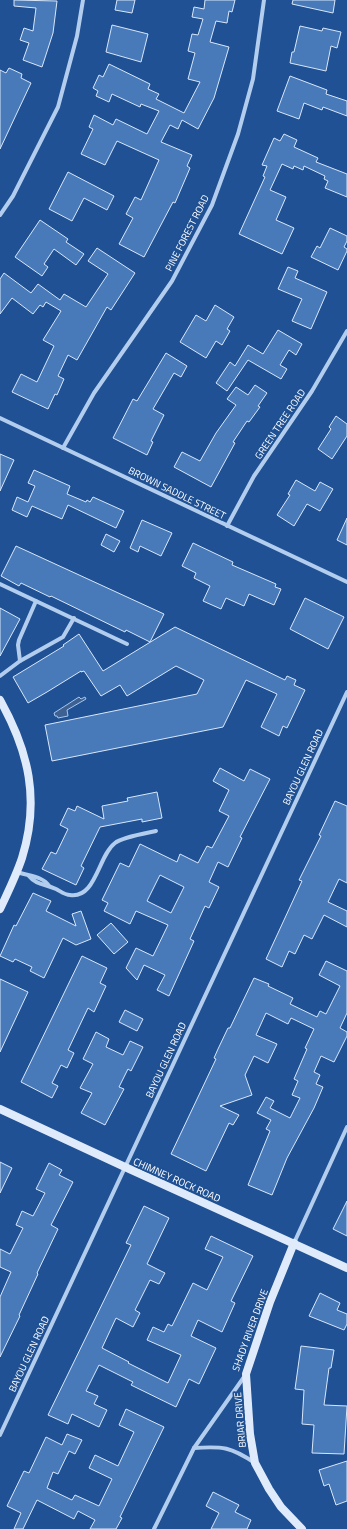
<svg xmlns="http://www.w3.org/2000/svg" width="347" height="1529" font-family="'Titillium Web',sans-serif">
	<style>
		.water { fill: #3e6191; stroke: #a6c7ef }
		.building { fill: #487aba; stroke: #d8e7fa; fill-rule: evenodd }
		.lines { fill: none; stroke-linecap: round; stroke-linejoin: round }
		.street { stroke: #b2cdee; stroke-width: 4 }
		.secondary { stroke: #dfeafa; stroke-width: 8 }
		.labels { text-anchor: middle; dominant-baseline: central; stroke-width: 3.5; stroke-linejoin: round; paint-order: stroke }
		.street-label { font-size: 10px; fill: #fff; stroke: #1f5194 }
	</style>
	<rect width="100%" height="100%" fill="#1f5194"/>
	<!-- water -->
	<polygon class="water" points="79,697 81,699 85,697 86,699 67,710 68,716 58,718 57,716 55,716 54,713"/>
	<!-- building -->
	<g class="building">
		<polygon points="14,0 57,1 53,33 42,67 23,60 29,43 20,40 24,28 33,31 36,8 14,6"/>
		<polygon points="117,0 135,0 132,13 115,10"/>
		<polygon points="205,0 235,0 232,12 229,11 227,23 216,21 210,42 229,47 214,98 198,129 182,120 178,129 170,125 161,142 192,155 187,166 190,168 175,203 173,202 144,257 119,244 133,218 126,214 135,197 141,200 159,160 117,141 105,165 81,154 93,129 89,127 94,115 113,125 116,119 147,134 159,111 141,104 140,107 112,94 109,102 96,96 98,91 93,88 99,75 103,77 109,64 150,84 148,89 159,94 156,99 184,113 200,82 188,79 195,53 188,51 192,34 198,35 203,19 192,17 194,7 204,9"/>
		<polygon points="293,0 335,0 333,13 292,4"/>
		<polygon points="112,25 148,34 141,62 106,52"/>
		<polygon points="300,26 322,31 323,28 341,32 337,48 331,46 326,71 290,63 292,52 294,52"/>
		<polygon points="9,68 22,74 21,78 31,83 0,149 0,70 6,73"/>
		<polygon points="290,76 327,90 326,94 347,101 347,116 323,107 322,110 304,103 299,119 277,111"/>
		<polygon points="284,134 297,140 294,147 318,158 316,162 347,174 347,197 325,188 328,181 324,179 325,176 304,166 303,170 294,166 293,169 282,164 270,190 286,197 276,220 294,228 282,254 239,234 265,177 263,176 267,166 262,165 274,138 280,141"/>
		<polygon points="68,172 114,196 107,210 84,198 72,221 49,209"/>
		<polygon points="40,220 68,239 66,242 84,254 76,265 54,249 44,264 48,267 42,276 15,257"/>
		<polygon points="330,228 347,236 347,241 344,247 347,249 347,251 338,270 311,257 317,246 320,248"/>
		<polygon points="97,248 135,273 111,310 107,307 77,360 68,355 58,376 64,379 57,395 55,394 48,409 12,392 21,374 37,382 54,346 43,340 61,311 46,302 43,307 40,305 33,314 12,298 0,314 0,279 4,273 31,293 38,284 60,300 64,294 86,307 108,274 88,261"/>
		<polygon points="288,267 298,271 295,278 327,292 311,329 292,321 302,299 278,289"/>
		<polygon points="215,305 234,317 227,329 230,331 222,345 216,341 206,358 180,342 196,315 206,321"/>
		<polygon points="278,330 302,344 296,355 289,350 280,365 287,369 281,379 248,360 227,391 216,383 230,362 235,366 248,345 263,354"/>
		<polygon points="166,353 187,366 181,377 174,373 153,409 164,415 151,441 153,442 147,455 113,438 133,399 137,401"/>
		<polygon points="255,385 267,393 258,406 260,407 249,422 247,421 233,442 235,443 211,487 174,467 182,452 200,461 216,433 236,405 227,399 236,387 248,395"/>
		<polygon points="336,416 347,424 347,436 332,459 318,449 331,429 329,427"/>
		<polygon points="0,454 14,460 0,491"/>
		<polygon points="34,470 70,486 67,494 86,502 87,500 90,502 93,497 124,511 116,528 68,505 62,519 32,506 27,517 12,510 17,497 28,502 35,486 28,483"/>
		<polygon points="296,480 315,491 320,482 333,489 320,511 307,504 294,526 277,515 290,495 288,494"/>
		<polygon points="347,518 347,545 337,540"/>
		<polygon points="142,520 172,533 161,556 140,546 138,552 130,548"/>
		<polygon points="106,534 120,541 114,552 101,545"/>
		<polygon points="193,543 233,562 232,565 276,584 275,587 281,589 274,605 249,594 244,606 226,598 221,609 203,601 210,586 194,578 196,573 182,566"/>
		<polygon points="16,546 164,614 150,642 126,630 125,632 51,596 50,597 21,583 19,586 1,576"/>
		<polygon points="305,598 344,617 328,649 290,629"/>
		<polygon points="0,608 20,619 0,656"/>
		<polygon points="175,627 285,680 287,676 296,680 294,685 305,690 287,728 283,726 279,736 261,727 277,694 246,680 223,727 52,761 45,725 197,694 204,680 176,666 127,696 120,685 101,696 84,671 81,672 81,671 47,692 28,703 13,677 64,646 63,645 79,634 103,671"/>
		<path d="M220 768 244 781 250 769 270 779 240 837 242 838 228 867 218 862 209 882 219 887 209 908 205 906 190 939 194 941 169 996 157 990 165 975 144 965 137 980 126 968 136 948 153 956 168 925 136 911 130 924 104 911 108 903 102 900 120 863 129 867 140 844 177 862 180 854 198 863 207 846 212 848 229 816 219 811 229 790 213 781ZM160 875 184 887 171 913 147 901Z"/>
		<polygon points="157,792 162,818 142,822 142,819 100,827 81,866 84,868 76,885 42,869 51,852 56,854 68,829 60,825 68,808 75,811 77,806 104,819 102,806 128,801 127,798"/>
		<polygon points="335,801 347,806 347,883 339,879 328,902 347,911 347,927 324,915 312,939 304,935 295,954 289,951 282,967 266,959 302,881 299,880 321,836 319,835"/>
		<polygon points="33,893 51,901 46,911 76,926 72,914 81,911 91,939 76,945 63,938 44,978 30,971 32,967 15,959 13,962 0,956 14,925 16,926"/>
		<polygon points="111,923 128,942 114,954 97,935"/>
		<polygon points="82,956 107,968 100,983 106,986 94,1012 88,1008 68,1050 74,1053 67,1068 61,1065 52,1083 58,1086 52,1098 21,1082"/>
		<polygon points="326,961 347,971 347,1013 340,1028 347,1032 347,1036 334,1062 321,1056 314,1072 320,1075 316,1084 323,1087 314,1108 287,1158 272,1195 248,1185 270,1131 266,1129 271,1120 257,1113 266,1097 274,1101 270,1108 290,1118 300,1098 292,1095 298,1081 294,1079 307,1049 305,1048 314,1029 291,1018 288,1024 266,1013 256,1035 277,1044 268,1063 254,1056 245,1075 252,1095 220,1106 239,1115 233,1125 229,1123 206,1171 171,1154 216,1059 214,1058 218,1049 228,1028 230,1028 254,978 269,984 268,986 293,998 290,1004 317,1017 320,1011 326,1014 340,986 319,975"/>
		<polygon points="0,979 28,992 0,1052"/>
		<polygon points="125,1010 143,1019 137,1031 119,1022"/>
		<polygon points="96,1032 109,1039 106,1047 123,1055 130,1041 143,1047 131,1071 128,1069 119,1087 124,1089 105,1125 81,1113 92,1093 80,1088 93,1064 83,1059"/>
		<polygon points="0,1162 12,1168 0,1193"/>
		<polygon points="49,1163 62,1170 59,1175 73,1182 51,1225 58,1229 37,1273 38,1274 19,1315 20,1316 0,1357 0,1297 11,1272 0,1267 0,1249 10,1254 23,1228 16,1225 22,1211 33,1216 45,1193 36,1189"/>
		<polygon points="347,1201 347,1236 333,1229"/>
		<polygon points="144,1206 169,1218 147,1264 165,1273 159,1284 150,1280 135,1310 140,1313 133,1327 116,1318 102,1348 129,1362 128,1363 168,1383 181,1355 147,1340 153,1327 164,1332 168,1324 172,1326 193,1283 207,1290 223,1257 205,1249 211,1236 253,1256 231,1301 235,1303 222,1332 198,1320 191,1336 216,1348 199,1384 189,1379 176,1407 131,1385 133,1382 99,1365 86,1391 98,1396 94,1404 107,1410 99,1427 72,1414 68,1424 48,1415 131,1245 126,1243"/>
		<polygon points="320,1293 340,1303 337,1310 347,1314 347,1324 344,1330 309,1316"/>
		<polygon points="301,1346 334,1350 331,1368 329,1368 324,1405 347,1406 344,1454 312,1453 314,1425 302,1424 304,1390 295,1389"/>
		<polygon points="126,1409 164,1427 120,1517 122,1518 116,1529 90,1529 95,1520 78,1511 74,1519 37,1500 23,1529 14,1529 21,1513 7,1506 24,1471 29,1473 46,1437 62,1445 67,1434 82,1440 75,1454 69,1451 58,1474 53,1472 47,1488 72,1500 75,1495 99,1506 112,1479 89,1468 95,1455 118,1466 134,1432 119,1425"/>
		<polygon points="347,1461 347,1501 336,1505 329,1484 324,1486 319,1470"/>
		<polygon points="213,1492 239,1505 235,1512 251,1520 247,1529 211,1529 219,1513 206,1506"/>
	</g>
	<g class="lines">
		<!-- street -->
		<g class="street">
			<polyline points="0,215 13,196 58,107 77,36 83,0"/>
			<polyline points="0,418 347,582"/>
			<polyline points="63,448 94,393 172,281 212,205 238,134 253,79 264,0"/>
			<polyline points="227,526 254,476 312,391 347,331"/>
			<polyline points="0,584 127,644"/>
			<polyline points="20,661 18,645 19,640 36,601"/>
			<polyline points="0,676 20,661 63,637 74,618"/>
			<path d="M17 872C28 876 43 876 49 886"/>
			<path d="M29 876C36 885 46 884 56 889 60 891 65 895 70 895 96 899 98 856 115 843 122 837 147 833 156 831"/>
			<polyline points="294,1243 347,1127"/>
			<polyline points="0,1435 347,692"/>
			<path d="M194 1448C223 1446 231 1447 255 1463"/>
			<polyline points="154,1529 194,1448 244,1377"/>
		</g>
		<!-- secondary -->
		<g class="secondary">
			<path d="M0 700C29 752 40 800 22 858 16 876 8 892 0 909"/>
			<polyline points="0,1109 125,1167 347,1268"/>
			<polyline points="294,1243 270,1302 246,1374 250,1434 255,1463 269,1489 281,1507 302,1529"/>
		</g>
	</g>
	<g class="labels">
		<!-- street labels -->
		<g class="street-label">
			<text transform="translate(187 233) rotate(-63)">PINE FOREST ROAD</text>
			<text transform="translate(280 424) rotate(-56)">GREEN TREE ROAD</text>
			<text transform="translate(177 493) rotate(26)">BROWN SADDLE STREET</text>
			<text transform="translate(303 767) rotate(-65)">BAYOU GLEN ROAD</text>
			<text transform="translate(166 1060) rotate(-65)">BAYOU GLEN ROAD</text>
			<text transform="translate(177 1180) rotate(24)">CHIMNEY ROCK ROAD</text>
			<text transform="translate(250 1330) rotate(-70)">SHADY RIVER DRIVE</text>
			<text transform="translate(29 1354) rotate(-65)">BAYOU GLEN ROAD</text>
			<text transform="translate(240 1420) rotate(-95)">BRIAR DRIVE</text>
		</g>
	</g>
</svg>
